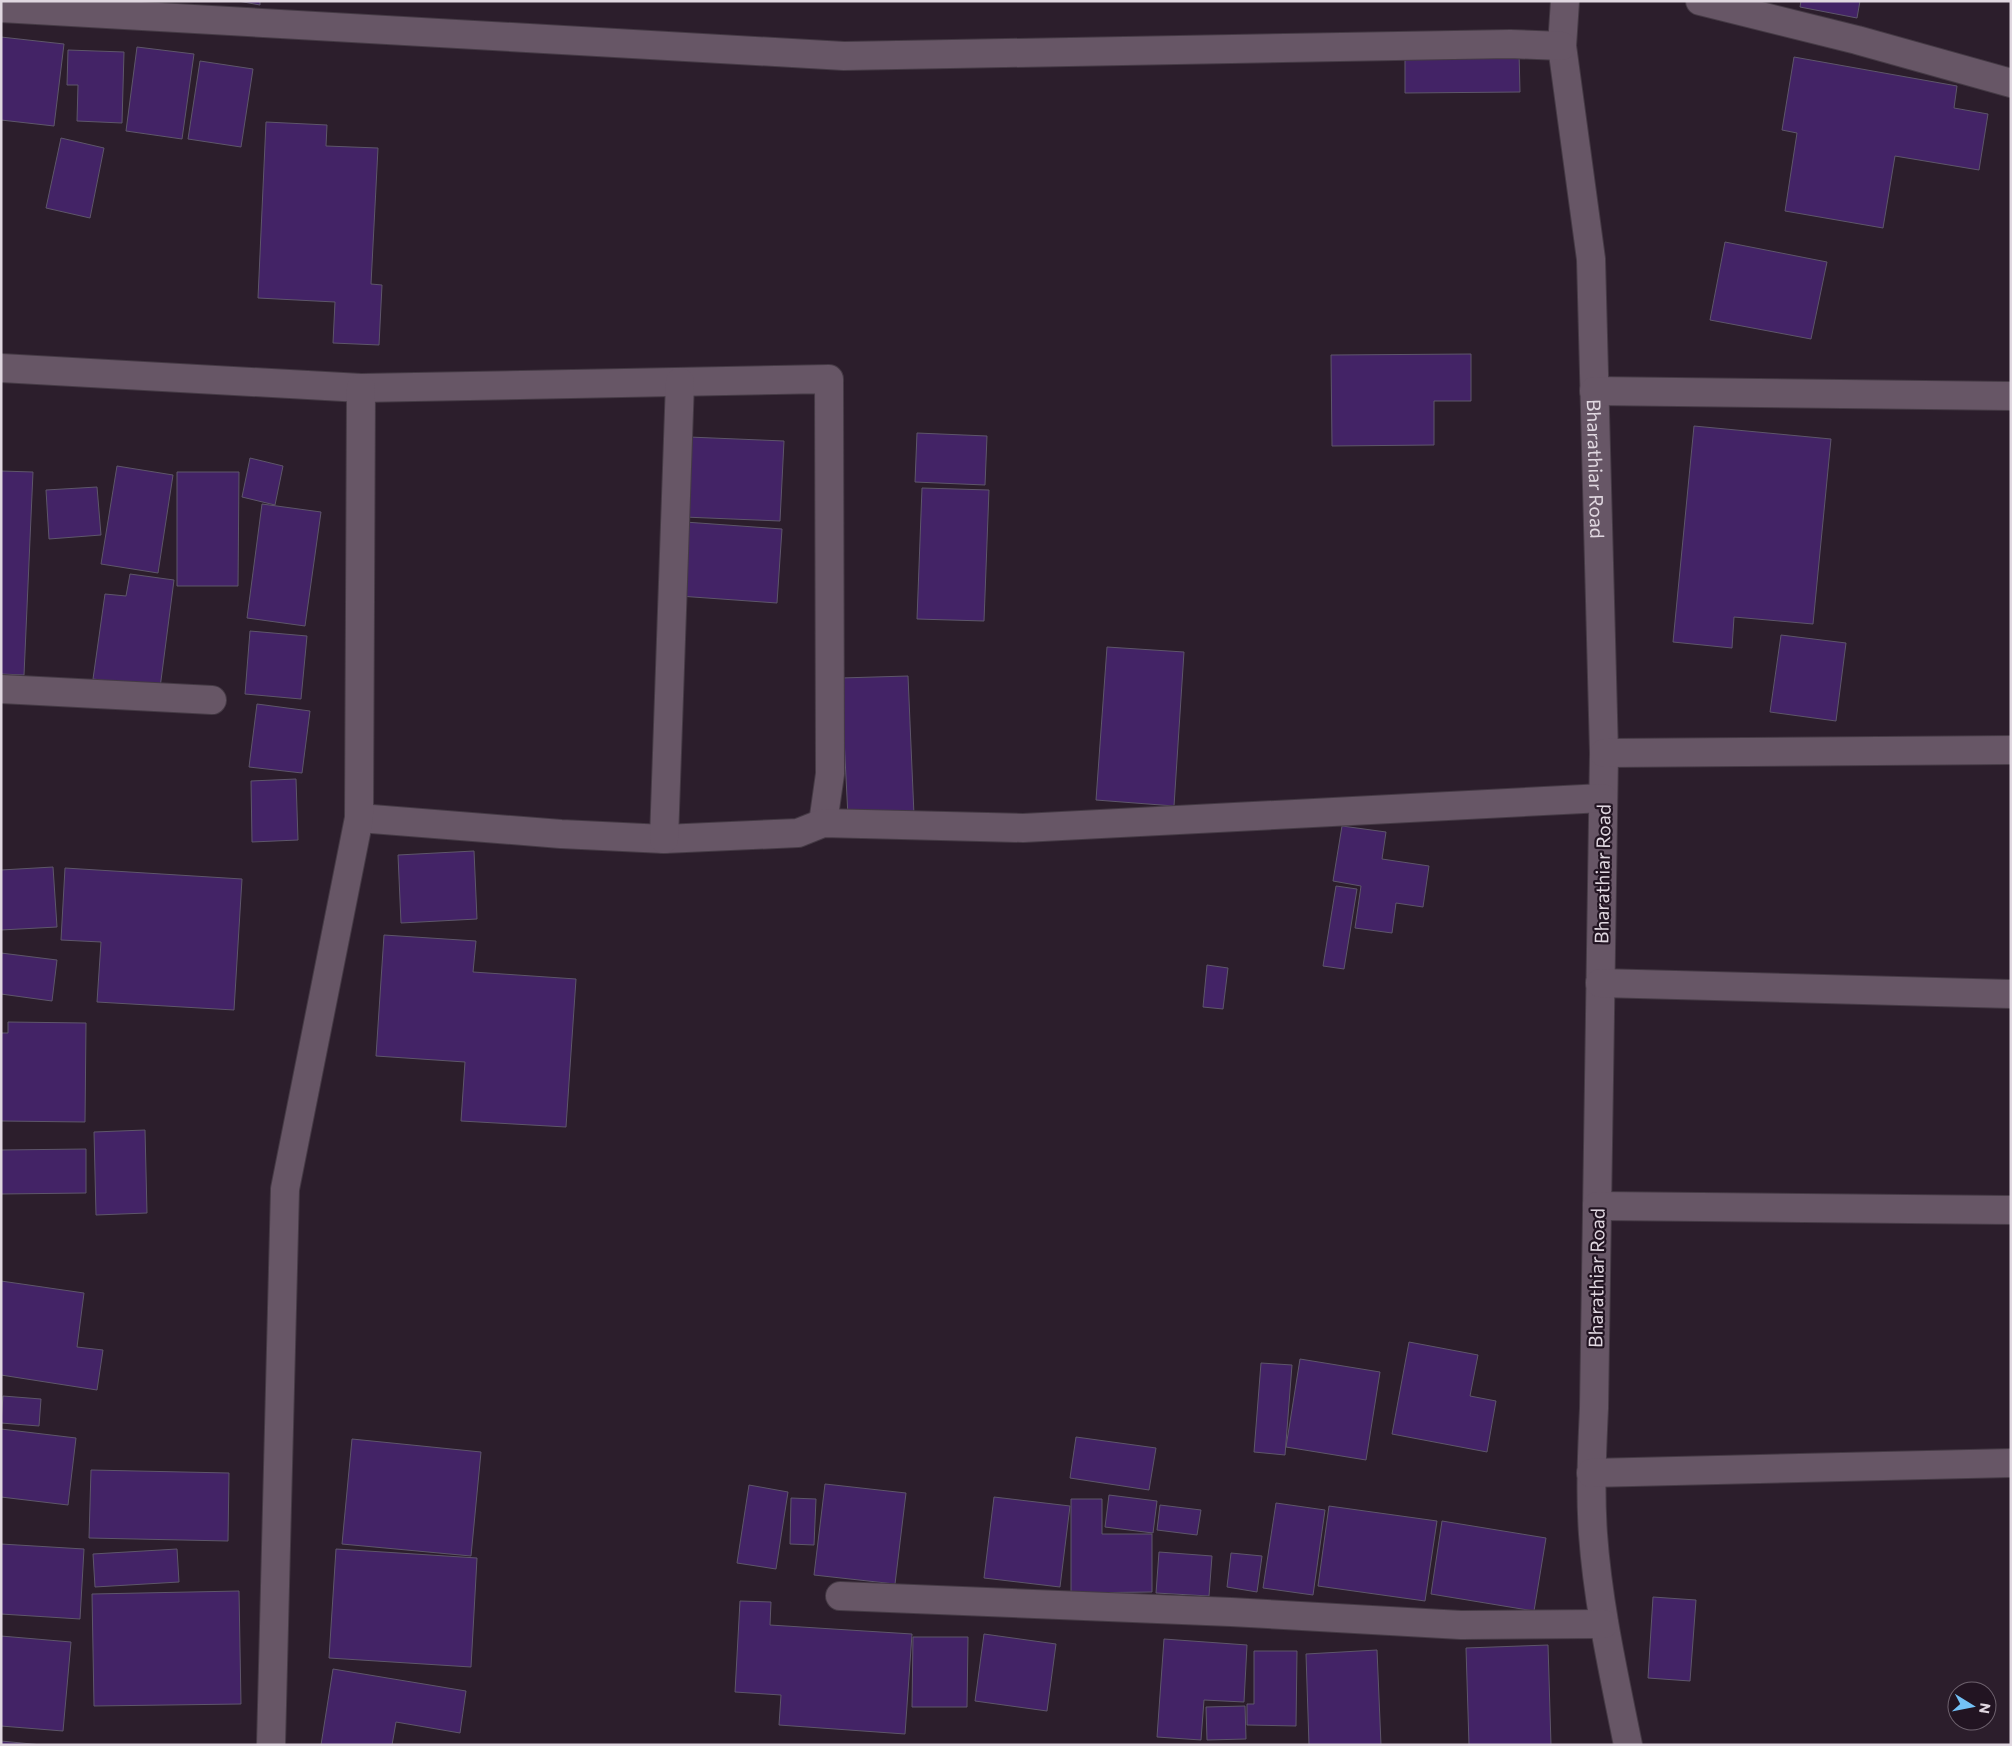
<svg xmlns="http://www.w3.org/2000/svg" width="2012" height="1746" font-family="Commissioner,sans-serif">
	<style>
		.building { fill: #432366; stroke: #5e566a }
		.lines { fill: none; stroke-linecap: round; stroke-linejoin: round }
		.minor-casing { stroke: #453a45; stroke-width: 30 }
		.minor { stroke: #675666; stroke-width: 28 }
		.labels { text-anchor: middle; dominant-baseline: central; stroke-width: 4.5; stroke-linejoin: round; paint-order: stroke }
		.street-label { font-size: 19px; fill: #e0d7e0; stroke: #221422 }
	</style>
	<rect width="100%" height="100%" fill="#2c1e2c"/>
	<!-- building -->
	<g class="building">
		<polygon points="238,1 260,1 260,5"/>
		<polygon points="1801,1 1860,1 1857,18 1800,7"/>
		<polygon points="1,37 64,44 54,126 1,120"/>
		<polygon points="137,47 194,54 182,139 126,131"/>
		<polygon points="68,50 124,52 122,123 77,121 78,85 67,85"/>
		<polygon points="1405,52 1519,52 1520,92 1405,93"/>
		<polygon points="1794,57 1957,86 1954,108 1988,114 1979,170 1895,156 1883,228 1785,211 1797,133 1782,130"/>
		<polygon points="200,61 253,69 241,147 188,139"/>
		<polygon points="266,122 327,125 326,146 378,148 371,284 382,285 379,345 333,343 335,302 258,298"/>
		<polygon points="61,138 104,148 90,218 46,208"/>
		<polygon points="1725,242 1827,262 1811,339 1710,320"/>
		<polygon points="1471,354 1471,401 1434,401 1434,445 1332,446 1331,355"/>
		<polygon points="1694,426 1831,439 1813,624 1734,617 1732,648 1673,642"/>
		<polygon points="917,433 987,436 985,485 915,482"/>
		<polygon points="689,437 784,441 780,521 684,517"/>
		<polygon points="250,458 283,466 275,505 242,497"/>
		<polygon points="117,466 173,475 158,573 101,564"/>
		<polygon points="1,471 33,472 24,675 1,674"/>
		<polygon points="177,472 239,472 238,586 177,586"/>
		<polygon points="97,487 101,535 49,539 46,490"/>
		<polygon points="922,488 989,490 984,621 917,619"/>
		<polygon points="262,504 321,512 305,626 247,618"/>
		<polygon points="685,522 782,529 777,603 679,596"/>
		<polygon points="130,574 174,580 160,688 93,679 105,594 126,596"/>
		<polygon points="250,631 307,636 301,699 245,694"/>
		<polygon points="1781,635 1846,643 1836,721 1770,712"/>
		<polygon points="1107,647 1184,652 1174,806 1096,800"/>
		<polygon points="908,676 914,815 848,817 841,678"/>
		<polygon points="257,704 310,711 302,773 249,767"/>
		<polygon points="296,779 298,840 252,842 251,781"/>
		<polygon points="1342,826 1386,832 1382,859 1429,866 1423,907 1396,903 1392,933 1355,928 1361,886 1333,881"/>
		<polygon points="474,851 477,919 401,923 398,855"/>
		<polygon points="53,867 57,927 1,930 1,870"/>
		<polygon points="65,868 242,879 234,1010 97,1002 101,942 61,940"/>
		<polygon points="1336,886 1357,889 1344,969 1323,966"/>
		<polygon points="384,935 476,941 473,972 576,979 566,1127 461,1121 465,1062 376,1056"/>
		<polygon points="1,953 57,960 52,1001 1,994"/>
		<polygon points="1207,965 1228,968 1223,1009 1203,1007"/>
		<polygon points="8,1022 86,1023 85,1122 1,1121 1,1033 8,1033"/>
		<polygon points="145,1130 147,1213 96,1215 94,1132"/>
		<polygon points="86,1149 86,1193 1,1194 1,1150"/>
		<polygon points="1,1281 84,1293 77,1347 103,1350 97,1390 1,1375"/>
		<polygon points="1409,1342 1478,1355 1470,1396 1496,1401 1487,1452 1392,1434"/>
		<polygon points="1300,1359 1380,1372 1366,1460 1286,1447"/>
		<polygon points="1261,1363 1292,1365 1285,1455 1254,1452"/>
		<polygon points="3,1396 41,1399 39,1426 1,1423"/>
		<polygon points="1,1429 76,1438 68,1505 1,1497"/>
		<polygon points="1076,1437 1156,1448 1149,1490 1070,1478"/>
		<polygon points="352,1439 481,1452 471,1556 342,1544"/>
		<polygon points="91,1470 229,1473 228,1541 89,1538"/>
		<polygon points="825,1484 906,1493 895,1584 814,1575"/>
		<polygon points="749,1485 788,1492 776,1569 737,1563"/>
		<polygon points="1109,1495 1157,1501 1153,1533 1105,1527"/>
		<polygon points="994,1497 1070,1506 1060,1587 984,1578"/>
		<polygon points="791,1498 816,1499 814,1545 790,1544"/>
		<polygon points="1071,1499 1102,1499 1102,1534 1152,1534 1152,1592 1071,1593"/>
		<polygon points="1276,1503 1325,1510 1313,1595 1263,1588"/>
		<polygon points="1160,1505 1201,1510 1197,1535 1157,1530"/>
		<polygon points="1329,1506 1437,1521 1425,1601 1318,1586"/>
		<polygon points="1442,1521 1546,1538 1534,1611 1431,1594"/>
		<polygon points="1,1544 84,1549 80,1619 1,1614"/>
		<polygon points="177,1549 179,1582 95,1587 93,1554"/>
		<polygon points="336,1549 477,1558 471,1667 329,1658"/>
		<polygon points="1159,1552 1212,1556 1209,1596 1156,1593"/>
		<polygon points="1231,1553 1262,1556 1257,1592 1227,1587"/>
		<polygon points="239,1591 241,1704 94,1706 92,1594"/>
		<polygon points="1653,1597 1696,1600 1690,1681 1648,1678"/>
		<polygon points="740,1601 771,1602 770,1625 912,1634 905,1734 779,1725 781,1695 735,1692"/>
		<polygon points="984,1634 1056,1644 1047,1711 975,1701"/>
		<polygon points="1,1636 71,1642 63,1731 1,1726"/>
		<polygon points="913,1637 968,1637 967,1707 912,1707"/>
		<polygon points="1164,1639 1247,1645 1244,1702 1204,1700 1201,1740 1157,1737"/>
		<polygon points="1548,1645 1551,1745 1469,1745 1466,1648"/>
		<polygon points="1377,1650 1381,1745 1309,1745 1306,1654"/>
		<polygon points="1254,1651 1297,1651 1296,1726 1247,1725 1247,1704 1254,1704"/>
		<polygon points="333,1669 466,1691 460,1733 396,1722 392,1745 321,1745"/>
		<polygon points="1245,1706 1246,1739 1207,1740 1206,1707"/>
		<polygon points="1,1741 42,1745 1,1745"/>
	</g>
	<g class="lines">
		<!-- minor casing -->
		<g class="minor-casing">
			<g id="minor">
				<path id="s1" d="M1565 1 1562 46 1591 259 1604 753 1594 1408C1592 1450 1590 1492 1593 1534 1598 1605 1614 1675 1628 1745"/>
				<polyline points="1700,1 1857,40 2011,83"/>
				<polyline points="1,8 844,56 1510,44 1562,46"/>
				<polyline points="1,368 361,388 829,379 830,774 823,823"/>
				<polyline points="1594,391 2011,396"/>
				<polyline points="1,689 212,700"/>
				<polyline points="1604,753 2011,750"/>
				<polyline points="359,818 561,834 664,839 798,833 823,823 1023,828 1603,798"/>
				<polyline points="664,839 680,382"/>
				<polyline points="1600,983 2011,994"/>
				<polyline points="1597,1206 2011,1210"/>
				<polyline points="1591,1473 2011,1463"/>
				<polyline points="840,1596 1231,1612 1461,1625 1604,1624"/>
				<polyline points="271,1745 285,1189 359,818 361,388"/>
			</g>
		</g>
		<!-- minor -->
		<use href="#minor" class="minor"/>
	</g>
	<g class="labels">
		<!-- street labels -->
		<g class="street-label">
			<text stroke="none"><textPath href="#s1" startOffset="470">Bharathiar Road</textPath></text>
			<text transform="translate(1602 874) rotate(-89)">Bharathiar Road</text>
			<text transform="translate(1596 1278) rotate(-89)">Bharathiar Road</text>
		</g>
	</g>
	<!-- border -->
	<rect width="2012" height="1746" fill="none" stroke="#e0d7e0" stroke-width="5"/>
	<!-- north arrow -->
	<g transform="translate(1972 1706) rotate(100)"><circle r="24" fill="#221422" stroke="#6e626e"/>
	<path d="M0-4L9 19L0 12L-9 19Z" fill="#73c1f6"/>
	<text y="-8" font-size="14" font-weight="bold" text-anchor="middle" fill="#e0d7e0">N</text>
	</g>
</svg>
